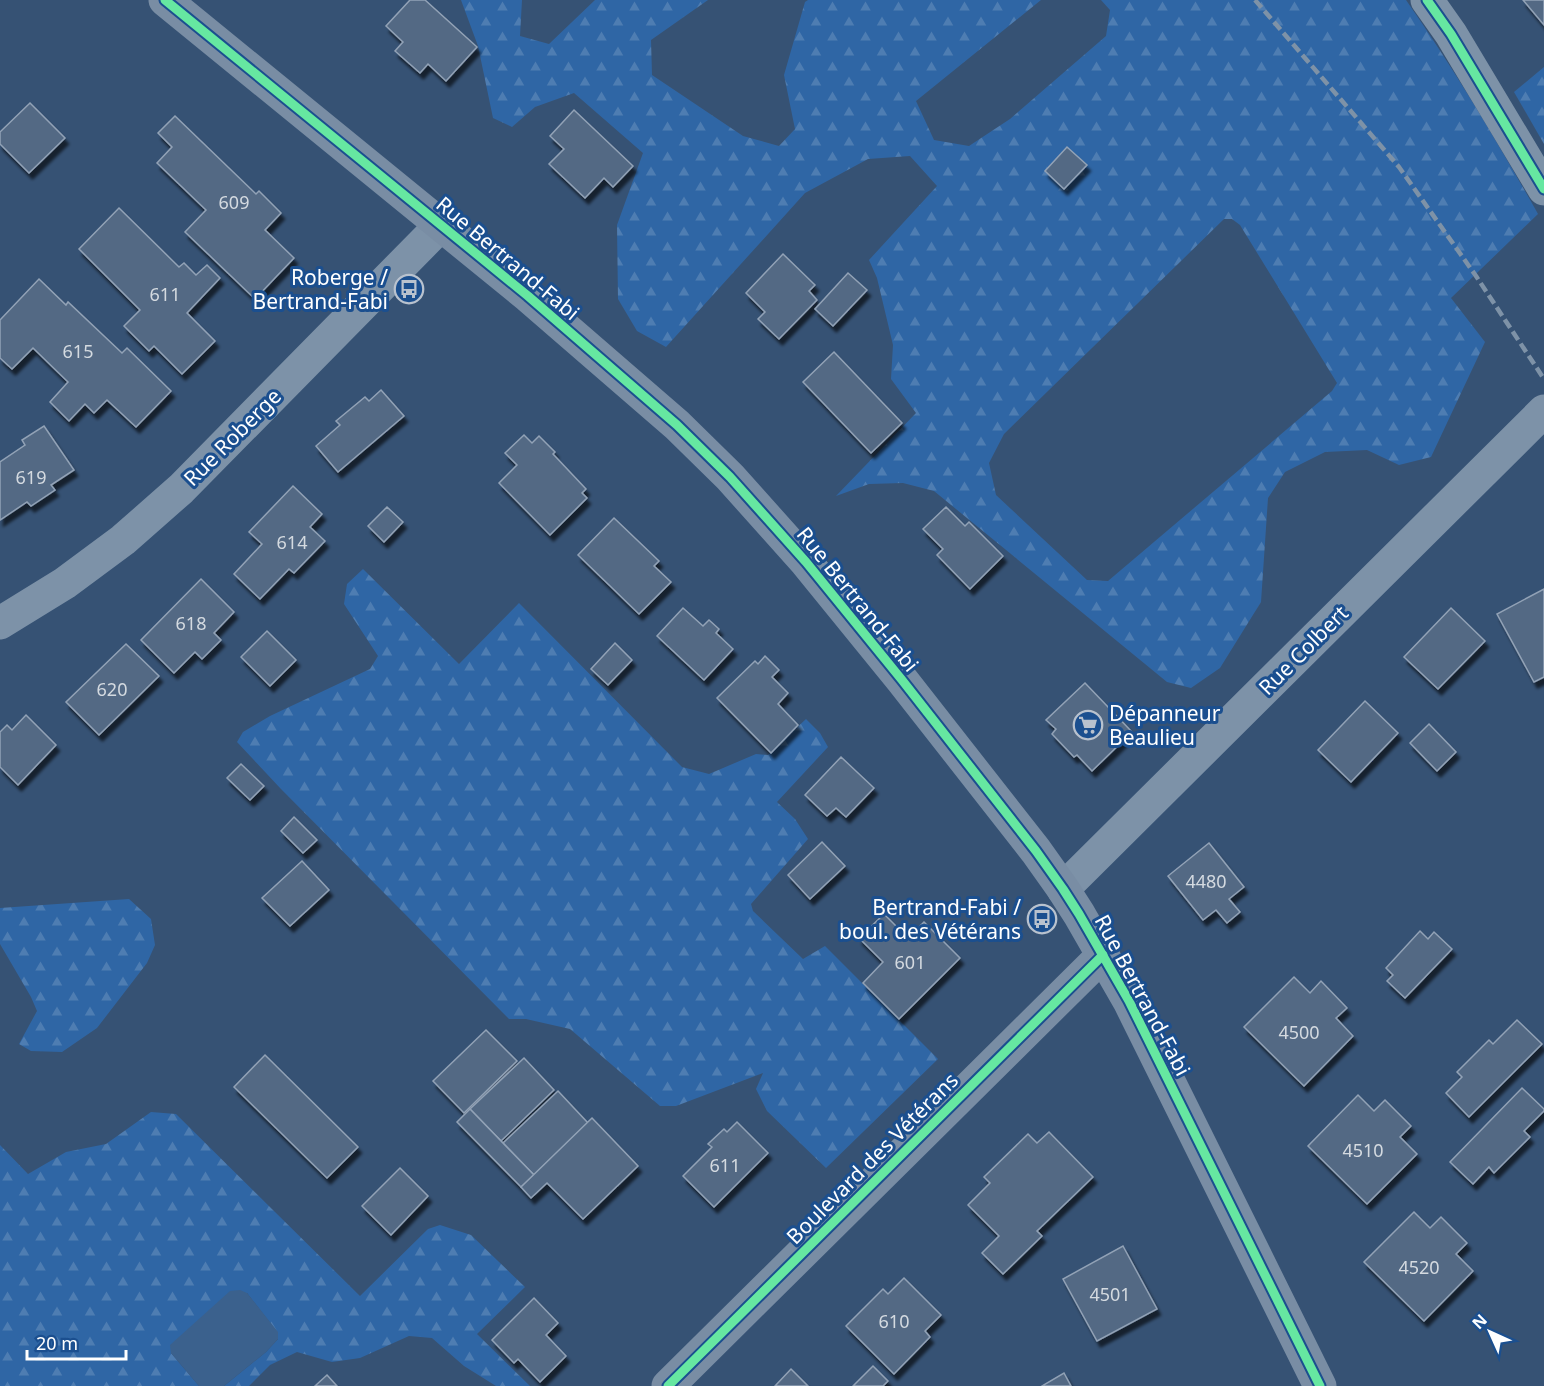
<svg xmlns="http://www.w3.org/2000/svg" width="1544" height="1386" font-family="'Noto Sans',sans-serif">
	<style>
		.forest { fill: url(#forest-firs); fill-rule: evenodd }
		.water { fill: #3b618d }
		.building { fill: #526984; stroke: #92a2b6; stroke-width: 1.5; filter: url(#shadow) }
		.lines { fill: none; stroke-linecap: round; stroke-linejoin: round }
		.street { stroke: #7d92a8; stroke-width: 33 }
		.secondary { stroke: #798da4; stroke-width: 33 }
		.rail { stroke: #7e92a7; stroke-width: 4.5; stroke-dasharray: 10 4.5; stroke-linecap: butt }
		.cycleway-casing { stroke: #1b4f8f; stroke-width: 13 }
		.cycleway { stroke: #66e7a1; stroke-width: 9 }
		.labels { text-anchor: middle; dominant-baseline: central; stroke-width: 6; stroke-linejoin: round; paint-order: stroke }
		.number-label { font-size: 18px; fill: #d4dae0 }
		.street-label { font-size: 21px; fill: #fff; stroke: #1b4f8f }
		.poi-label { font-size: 21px; fill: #fff; stroke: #1b4f8f; text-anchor: end }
	</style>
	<defs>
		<pattern id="forest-firs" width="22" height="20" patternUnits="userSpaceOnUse" patternTransform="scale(1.5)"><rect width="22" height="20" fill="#2f66a5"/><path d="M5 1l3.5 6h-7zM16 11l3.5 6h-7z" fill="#4e7db2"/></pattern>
		<filter id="shadow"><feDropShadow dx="3.5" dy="6" stdDeviation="1.5" flood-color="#0009"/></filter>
	</defs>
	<rect width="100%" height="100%" fill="#365274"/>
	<!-- forest -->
	<g class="forest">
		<path d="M461 0H522L520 36 549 44 595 0H708L651 40 652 75 743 136 779 146 795 129 784 75 805 2 808 0H1041L916 101 934 140 969 146 1010 119 1106 36 1110 10 1101 0H1406C1454 69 1497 141 1538 214L1451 298 1485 342 1431 457 1399 465 1367 450 1325 452 1285 472 1268 498 1261 602 1220 668 1191 688 1167 682 934 491 903 483 869 484 836 496 916 413 891 379 893 345 877 278 869 260 937 186 910 156 868 159 805 193 666 347 637 331 618 299 617 225 643 153 574 93 535 107 512 127 493 118 478 46ZM1224 219H1232L1240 225 1337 383 1332 391 1108 581 1087 580 996 495 989 463 1004 434Z"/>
		<polygon points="1544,67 1544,144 1514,92"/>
		<polygon points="363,569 459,664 519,603 682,767 709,774 756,754 768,755 806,719 820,733 828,747 777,802 795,819 808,839 751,904 753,911 803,959 825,946 938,1059 826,1168 767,1111 756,1089 763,1073 676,1106 660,1106 570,1029 526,1019 509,1019 281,789 237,742 243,732 270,716 370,669 378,656 344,604 347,584"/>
		<polygon points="129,899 151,919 155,945 147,963 97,1028 62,1052 31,1051 19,1044 37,1011 31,997 0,944 0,908"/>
		<polygon points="151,1112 176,1114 360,1296 428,1229 440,1225 471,1235 525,1287 477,1334 530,1386 496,1386 464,1366 432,1338 409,1336 360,1358 332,1362 297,1352 270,1365 249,1386 224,1386 266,1352 278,1339 277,1332 247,1293 171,1353 199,1386 0,1386 0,1145 28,1174 66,1152 106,1144"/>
	</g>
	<!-- water -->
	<polygon class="water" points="240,1290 247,1293 278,1332 278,1339 266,1352 224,1386 199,1386 171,1353 170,1345 230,1291"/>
	<!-- building -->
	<g class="building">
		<polygon points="410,0 425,0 477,47 446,81 428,64 420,73 395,51 403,42 386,26"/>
		<polygon points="1523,0 1544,0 1544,25"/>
		<polygon points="30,103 65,138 29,173 0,144 0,132"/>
		<polygon points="574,110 633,166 613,187 604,178 585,198 549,164 564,149 550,136"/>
		<polygon points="175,116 256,194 259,191 281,213 265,230 294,258 255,299 185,232 206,210 157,163 172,147 158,133"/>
		<polygon points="1067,147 1087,165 1064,189 1045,171"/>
		<polygon points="119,208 179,267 184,263 196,275 207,265 220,278 187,313 215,341 182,374 154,346 149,351 124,326 140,310 79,249"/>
		<polygon points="783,254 815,285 809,291 817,300 779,339 758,319 765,312 746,293"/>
		<polygon points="848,273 867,290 833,326 815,309"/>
		<polygon points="39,279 66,305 68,302 122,353 127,348 171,391 136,427 107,400 94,413 85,404 69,421 50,402 68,382 33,348 12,369 0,358 0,320"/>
		<polygon points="834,352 902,423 871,453 803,382"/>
		<polygon points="381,390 404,416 338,472 316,446 340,425 336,421 365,397 369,401"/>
		<polygon points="44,426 74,470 51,485 55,490 31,506 27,502 0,520 0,462 25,445 22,440"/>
		<polygon points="524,435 532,443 539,436 555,452 553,454 586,489 582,493 587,498 550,535 499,483 517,465 505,453"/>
		<polygon points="293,486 322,514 310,527 325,541 294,573 289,569 260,599 234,574 262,544 249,532"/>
		<polygon points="387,507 403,522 384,542 368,526"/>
		<polygon points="946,507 965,526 969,522 1003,556 970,589 937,555 943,549 923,529"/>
		<polygon points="614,518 659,561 654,566 671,582 639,614 578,555"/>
		<polygon points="201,579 234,612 214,633 221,640 202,659 195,652 174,673 141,640"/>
		<polygon points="1544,589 1544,677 1534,682 1497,614"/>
		<polygon points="683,608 703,626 709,620 719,629 716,633 733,649 704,680 657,636"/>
		<polygon points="1451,608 1485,641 1438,689 1404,657"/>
		<polygon points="267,631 296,660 270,686 241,657"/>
		<polygon points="615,643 632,660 608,685 591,669"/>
		<polygon points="126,644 159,676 99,735 66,702"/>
		<polygon points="765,656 779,670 772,677 788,693 778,704 798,725 771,753 717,698 755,661 758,664"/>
		<polygon points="1085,683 1132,732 1092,771 1077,755 1074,757 1052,734 1056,729 1046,720"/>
		<polygon points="1365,701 1398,733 1351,782 1318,750"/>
		<polygon points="26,715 56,745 18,785 0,767 0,732 7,725 12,730"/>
		<polygon points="1429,724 1456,752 1437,771 1410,743"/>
		<polygon points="841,757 874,788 846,817 836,808 827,816 805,795"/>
		<polygon points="241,764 264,786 250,800 227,778"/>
		<polygon points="294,817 317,840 303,853 281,831"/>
		<polygon points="822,842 845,866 810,899 788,875"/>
		<polygon points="1209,843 1244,887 1229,899 1240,912 1227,923 1216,910 1203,920 1168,876"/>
		<polygon points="302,861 329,890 290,926 262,898"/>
		<polygon points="884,914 908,938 924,922 960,958 899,1019 863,983 883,962 859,938"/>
		<polygon points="1420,931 1428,939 1434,932 1452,949 1405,998 1387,981 1393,975 1386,968"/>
		<polygon points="1294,977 1310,993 1321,981 1347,1008 1336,1018 1353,1036 1304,1086 1244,1027"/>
		<polygon points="1517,1020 1542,1044 1469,1117 1446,1093 1462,1077 1457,1072 1489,1040 1493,1044"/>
		<polygon points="486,1030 517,1061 464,1113 433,1081"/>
		<polygon points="265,1055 358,1147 327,1178 234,1087"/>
		<polygon points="524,1058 554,1090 501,1141 470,1109"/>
		<polygon points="1522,1088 1544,1109 1544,1111 1524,1131 1530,1137 1494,1173 1489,1167 1473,1184 1450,1162"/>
		<polygon points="558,1091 588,1123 534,1175 503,1143"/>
		<polygon points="1358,1095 1374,1111 1385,1100 1411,1126 1400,1137 1417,1154 1367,1204 1308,1146"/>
		<polygon points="470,1109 534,1175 521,1187 457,1122"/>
		<polygon points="592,1118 638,1166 583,1219 547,1183 531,1198 521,1187"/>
		<polygon points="737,1122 768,1153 714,1207 683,1176 712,1147 708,1144 724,1129 727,1132"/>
		<polygon points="1049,1132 1093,1177 1037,1231 1042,1236 1003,1274 982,1253 999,1236 968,1205 990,1183 984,1177 1028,1134 1037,1143"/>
		<polygon points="400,1168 428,1196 391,1235 362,1206"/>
		<polygon points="1414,1212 1430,1228 1441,1217 1467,1243 1456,1254 1473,1271 1424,1321 1364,1262"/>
		<polygon points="1123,1246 1157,1309 1097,1341 1063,1279"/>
		<polygon points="904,1278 941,1315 925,1331 930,1337 894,1374 846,1326 883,1289 888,1294"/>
		<polygon points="534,1298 558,1323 546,1335 566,1356 540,1382 518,1359 514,1363 492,1340"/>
		<polygon points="873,1366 888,1381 883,1386 853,1386"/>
		<polygon points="791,1369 808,1386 775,1386"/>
		<polygon points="1064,1373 1071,1386 1042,1386"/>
		<polygon points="327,1375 337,1386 315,1386"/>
	</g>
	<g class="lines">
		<!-- street -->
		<g class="street">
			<polyline points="1427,0 1451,34 1544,189"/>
			<polyline points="0,623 65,583 123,540 181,489 441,225"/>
			<polyline points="1063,889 1544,411"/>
		</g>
		<!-- secondary -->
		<g class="secondary">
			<polyline points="165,0 528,296 677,425 730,477 806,562 902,680 1036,851 1063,889 1079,914 1129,1001 1320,1386"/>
			<polyline points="668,1386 1103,955"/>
		</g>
		<!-- rail -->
		<polyline class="rail" points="1255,0 1399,167 1476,276 1544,379"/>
		<!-- cycleway casing -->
		<g class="cycleway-casing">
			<g id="cycleway">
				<polyline points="165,0 528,296 677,425 730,477 806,562 902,680 1036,851 1063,889 1079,914 1129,1001 1320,1386"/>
				<polyline points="1427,0 1451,34 1544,189"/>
				<polyline points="668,1386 1103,955"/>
			</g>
		</g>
		<!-- cycleway -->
		<use href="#cycleway" class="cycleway"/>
	</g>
	<!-- icons -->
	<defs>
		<g id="bus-ring" transform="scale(1.5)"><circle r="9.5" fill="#1b4f8f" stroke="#b9c2ce" stroke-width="1.5"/><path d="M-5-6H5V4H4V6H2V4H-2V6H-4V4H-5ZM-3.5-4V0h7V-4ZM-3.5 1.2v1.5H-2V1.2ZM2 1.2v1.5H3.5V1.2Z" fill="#b9c2ce"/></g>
		<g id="supermarket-ring" transform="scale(1.5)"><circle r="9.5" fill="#1b4f8f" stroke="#b9c2ce" stroke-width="1.5"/><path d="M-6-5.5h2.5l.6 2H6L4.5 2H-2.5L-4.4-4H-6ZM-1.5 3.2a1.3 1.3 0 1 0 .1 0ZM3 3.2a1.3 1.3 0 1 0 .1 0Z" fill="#b9c2ce"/></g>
	</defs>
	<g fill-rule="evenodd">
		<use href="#bus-ring" x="409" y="289"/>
		<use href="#supermarket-ring" x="1088" y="725"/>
		<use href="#bus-ring" x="1042" y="919"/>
	</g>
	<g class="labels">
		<!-- number labels -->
		<g class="number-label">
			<text x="234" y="202">609</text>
			<text x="165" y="294">611</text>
			<text x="78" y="351">615</text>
			<text x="31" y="477">619</text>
			<text x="292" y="542">614</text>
			<text x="191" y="623">618</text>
			<text x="112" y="689">620</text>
			<text x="1206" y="881">4480</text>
			<text x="910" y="962">601</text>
			<text x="1299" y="1032">4500</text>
			<text x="1363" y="1150">4510</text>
			<text x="725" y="1165">611</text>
			<text x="1419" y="1267">4520</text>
			<text x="1110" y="1294">4501</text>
			<text x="894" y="1321">610</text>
		</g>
		<!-- street labels -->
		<g class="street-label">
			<text transform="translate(508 258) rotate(40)">Rue Bertrand-Fabi</text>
			<text transform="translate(232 437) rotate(-45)">Rue Roberge</text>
			<text transform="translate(858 599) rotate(51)">Rue Bertrand-Fabi</text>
			<text transform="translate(1303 650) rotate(-45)">Rue Colbert</text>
			<text transform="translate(1143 995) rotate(62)">Rue Bertrand-Fabi</text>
			<text transform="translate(872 1158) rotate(-45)">Boulevard des Vétérans</text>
		</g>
		<!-- poi labels -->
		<g class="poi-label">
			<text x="388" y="277">Roberge /<tspan x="388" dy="24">Bertrand-Fabi</tspan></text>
			<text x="1109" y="713" text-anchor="start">Dépanneur<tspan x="1109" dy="24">Beaulieu</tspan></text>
			<text x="1021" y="907">Bertrand-Fabi /<tspan x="1021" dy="24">boul. des Vétérans</tspan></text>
		</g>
	</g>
	<!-- north arrow -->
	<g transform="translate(1490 1332) rotate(315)" stroke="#1b4f8f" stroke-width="4.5" paint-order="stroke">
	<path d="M0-4.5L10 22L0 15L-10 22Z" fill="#ffffff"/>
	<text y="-9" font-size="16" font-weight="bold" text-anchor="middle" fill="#ffffff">N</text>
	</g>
	<!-- scale -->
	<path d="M27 1350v9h99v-9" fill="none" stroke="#ffffff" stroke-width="3"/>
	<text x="36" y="1350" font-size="18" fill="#ffffff" stroke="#1b4f8f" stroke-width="4.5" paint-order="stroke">20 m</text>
</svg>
